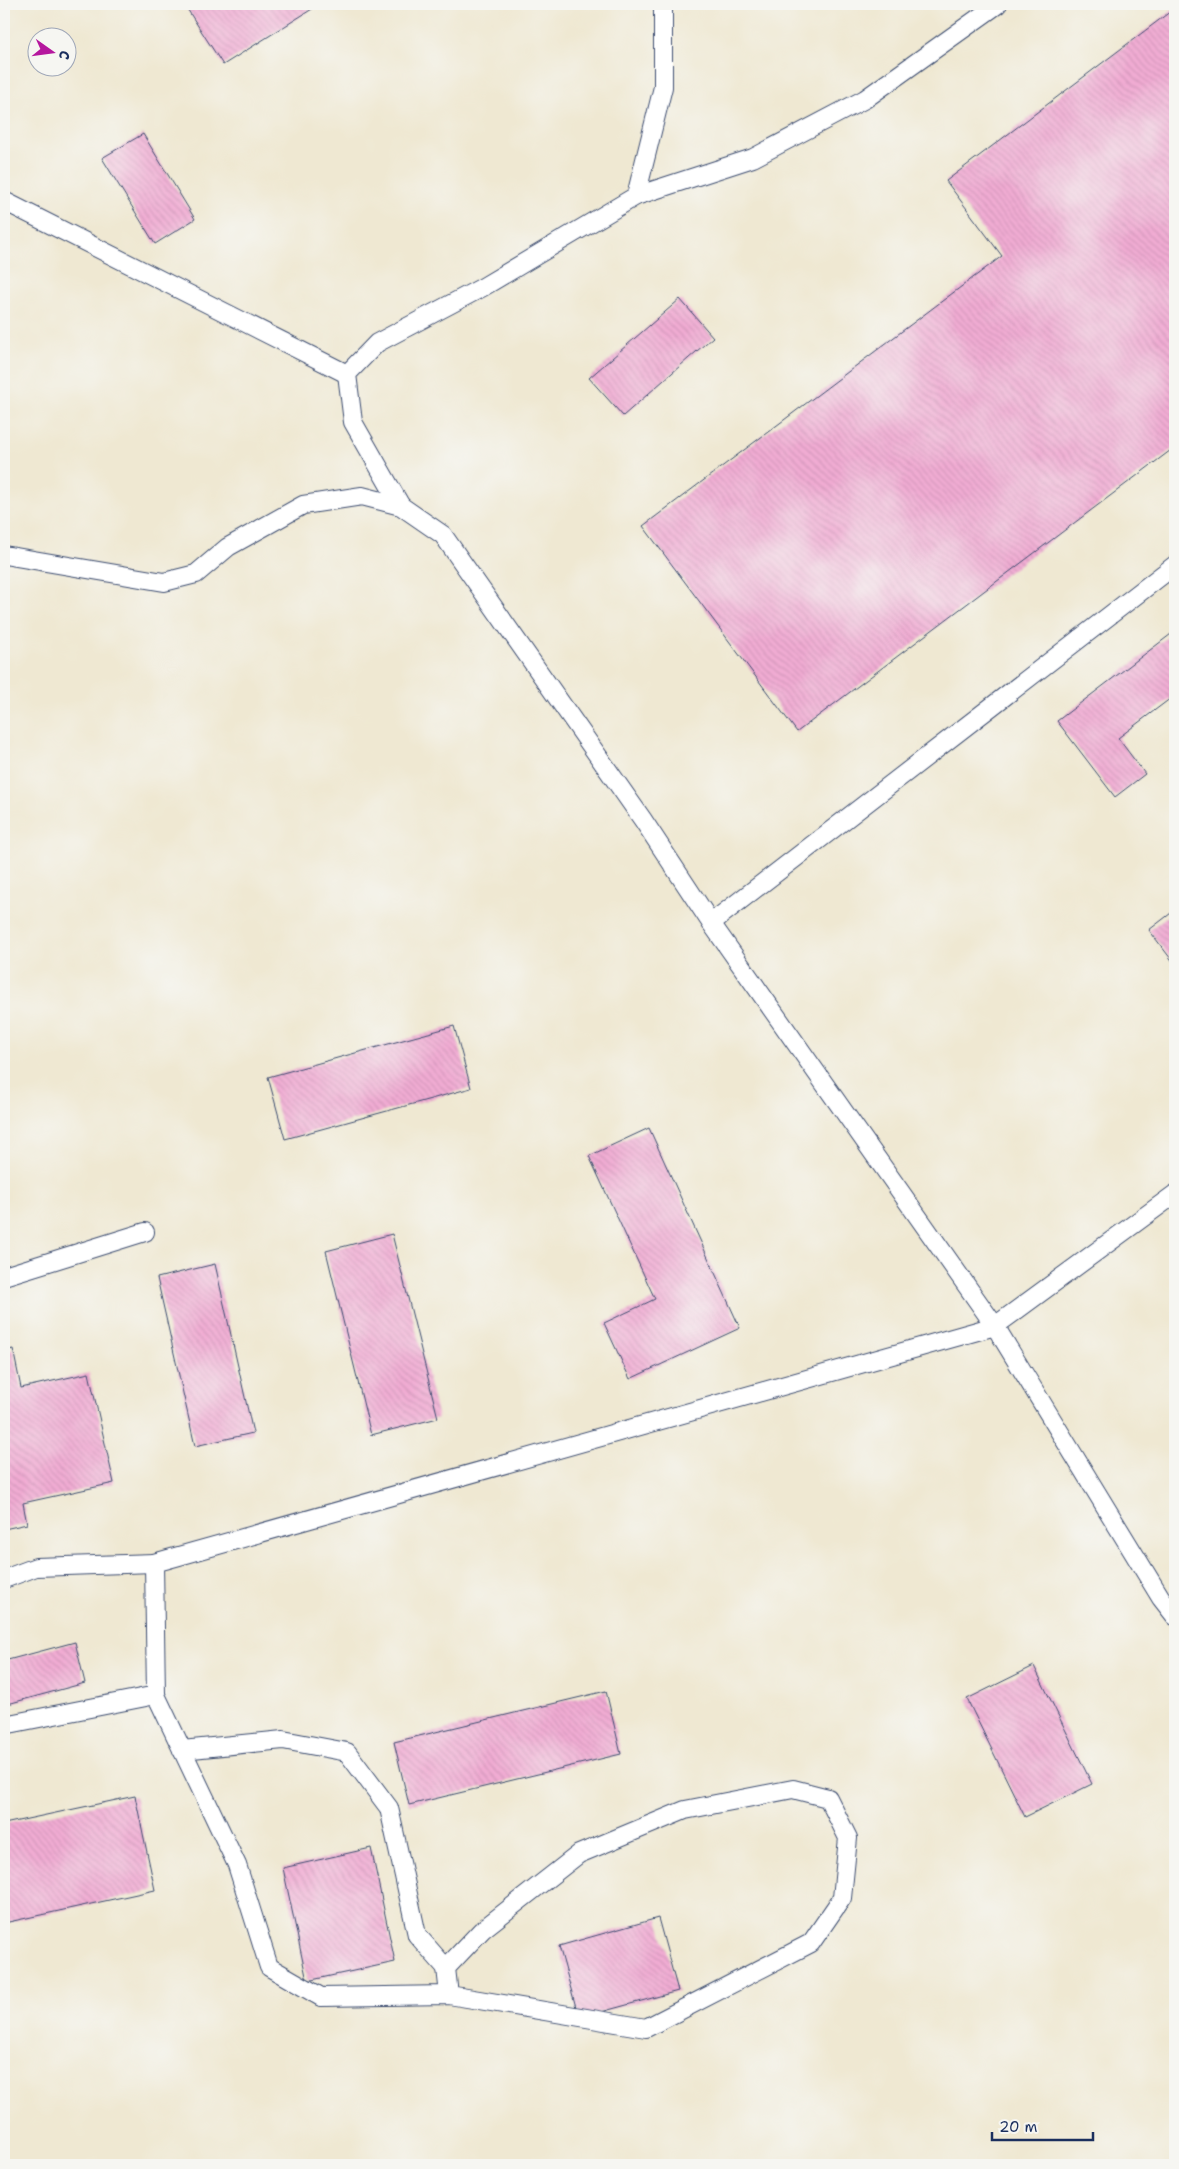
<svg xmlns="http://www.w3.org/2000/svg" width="1179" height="2169" font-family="'Shantell Sans',sans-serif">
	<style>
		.building { fill: url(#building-back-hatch) }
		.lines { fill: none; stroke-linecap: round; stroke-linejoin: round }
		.service-casing { stroke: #3b4b6f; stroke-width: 20 }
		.service { stroke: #fff; stroke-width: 18 }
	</style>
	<defs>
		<pattern id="building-back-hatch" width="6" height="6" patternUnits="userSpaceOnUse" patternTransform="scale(1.25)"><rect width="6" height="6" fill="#f1acd3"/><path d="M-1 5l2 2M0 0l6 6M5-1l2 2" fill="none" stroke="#ce94b8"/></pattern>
	</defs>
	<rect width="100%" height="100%" fill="#f6f6f2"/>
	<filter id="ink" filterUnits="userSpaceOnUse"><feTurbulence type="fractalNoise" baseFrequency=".02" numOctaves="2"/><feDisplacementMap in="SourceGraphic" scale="10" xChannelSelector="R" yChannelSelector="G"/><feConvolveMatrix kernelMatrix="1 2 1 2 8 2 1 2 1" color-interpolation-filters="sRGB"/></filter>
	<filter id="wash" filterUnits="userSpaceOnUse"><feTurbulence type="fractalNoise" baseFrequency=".0096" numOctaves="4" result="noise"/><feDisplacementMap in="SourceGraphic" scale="20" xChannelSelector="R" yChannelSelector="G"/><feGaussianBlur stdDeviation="1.12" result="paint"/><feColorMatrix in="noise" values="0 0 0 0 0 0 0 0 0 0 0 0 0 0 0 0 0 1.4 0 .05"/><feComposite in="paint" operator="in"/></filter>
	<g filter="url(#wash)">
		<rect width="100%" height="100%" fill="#efe8d2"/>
		<g id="blocks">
			<!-- building -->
			<g class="building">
				<polygon points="184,4 320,4 223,65"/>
				<polygon points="1175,8 1175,447 797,732 643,526 1002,256 946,181"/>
				<polygon points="143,134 195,219 155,244 102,158"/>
				<polygon points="680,299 713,337 623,416 589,378"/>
				<polygon points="1175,631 1175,695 1118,738 1145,774 1115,797 1057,721"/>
				<polygon points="1175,910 1175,962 1174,963 1149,930"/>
				<polygon points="454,1026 471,1088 285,1139 268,1077"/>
				<polygon points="649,1128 740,1328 630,1379 604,1323 655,1299 589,1156"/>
				<polygon points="392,1234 438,1418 371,1435 326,1251"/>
				<polygon points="215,1264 253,1433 195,1446 157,1278"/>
				<polygon points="13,1349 21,1388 89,1373 114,1483 23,1503 27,1524 4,1529 4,1351"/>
				<polygon points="75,1642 85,1683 4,1705 4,1661"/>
				<polygon points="1034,1666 1092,1784 1025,1817 967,1699"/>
				<polygon points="606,1691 621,1754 409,1805 394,1742"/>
				<polygon points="135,1796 155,1890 4,1923 4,1824"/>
				<polygon points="371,1848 395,1962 307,1981 283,1868"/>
				<polygon points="658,1918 678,1991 579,2018 559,1946"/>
			</g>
		</g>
	</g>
	<g filter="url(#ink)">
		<use href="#blocks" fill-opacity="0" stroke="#3b4b6f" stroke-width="1"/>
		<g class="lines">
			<!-- service casing -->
			<g class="service-casing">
				<g id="service">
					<polyline points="636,196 663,87 663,4"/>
					<polyline points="4,201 347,374"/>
					<polyline points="401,506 353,422 347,374 377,343 483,287 636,196 753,158 865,99 998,4"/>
					<polyline points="4,555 164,582 196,574 228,547 303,505 362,496 401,506 443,535 643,820 711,923 995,1326 1161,1598 1175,1616"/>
					<polyline points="711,923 1175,565"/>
					<polyline points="4,1276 145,1232"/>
					<polyline points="4,1579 36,1567 154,1563"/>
					<polyline points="156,1695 237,1865 269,1967 321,1997 449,1995 646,2028 811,1943 842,1898 848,1838 828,1798 793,1789 685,1810 579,1854 482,1930 446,1968 449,1995"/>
					<polyline points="4,1725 156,1695 154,1563 995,1326 1175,1194"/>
					<polyline points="182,1750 283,1740 347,1752 389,1808 417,1935 446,1968"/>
				</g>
			</g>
			<!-- service -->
			<use href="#service" class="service"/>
		</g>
	</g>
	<!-- margin -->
	<rect width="1179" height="2169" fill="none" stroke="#f6f6f2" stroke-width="20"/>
	<!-- north arrow -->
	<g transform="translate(52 52) rotate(104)"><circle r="24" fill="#f6f6f2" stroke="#9ea6b7"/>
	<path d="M0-4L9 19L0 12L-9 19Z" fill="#b5179e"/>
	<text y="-8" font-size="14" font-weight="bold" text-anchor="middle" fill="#1b2f5e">С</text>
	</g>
	<!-- scale -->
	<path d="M992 2132v8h101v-8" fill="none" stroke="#1b2f5e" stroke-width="2.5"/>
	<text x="999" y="2132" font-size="15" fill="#1b2f5e" stroke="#f6f6f2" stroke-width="4" paint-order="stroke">20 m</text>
</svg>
